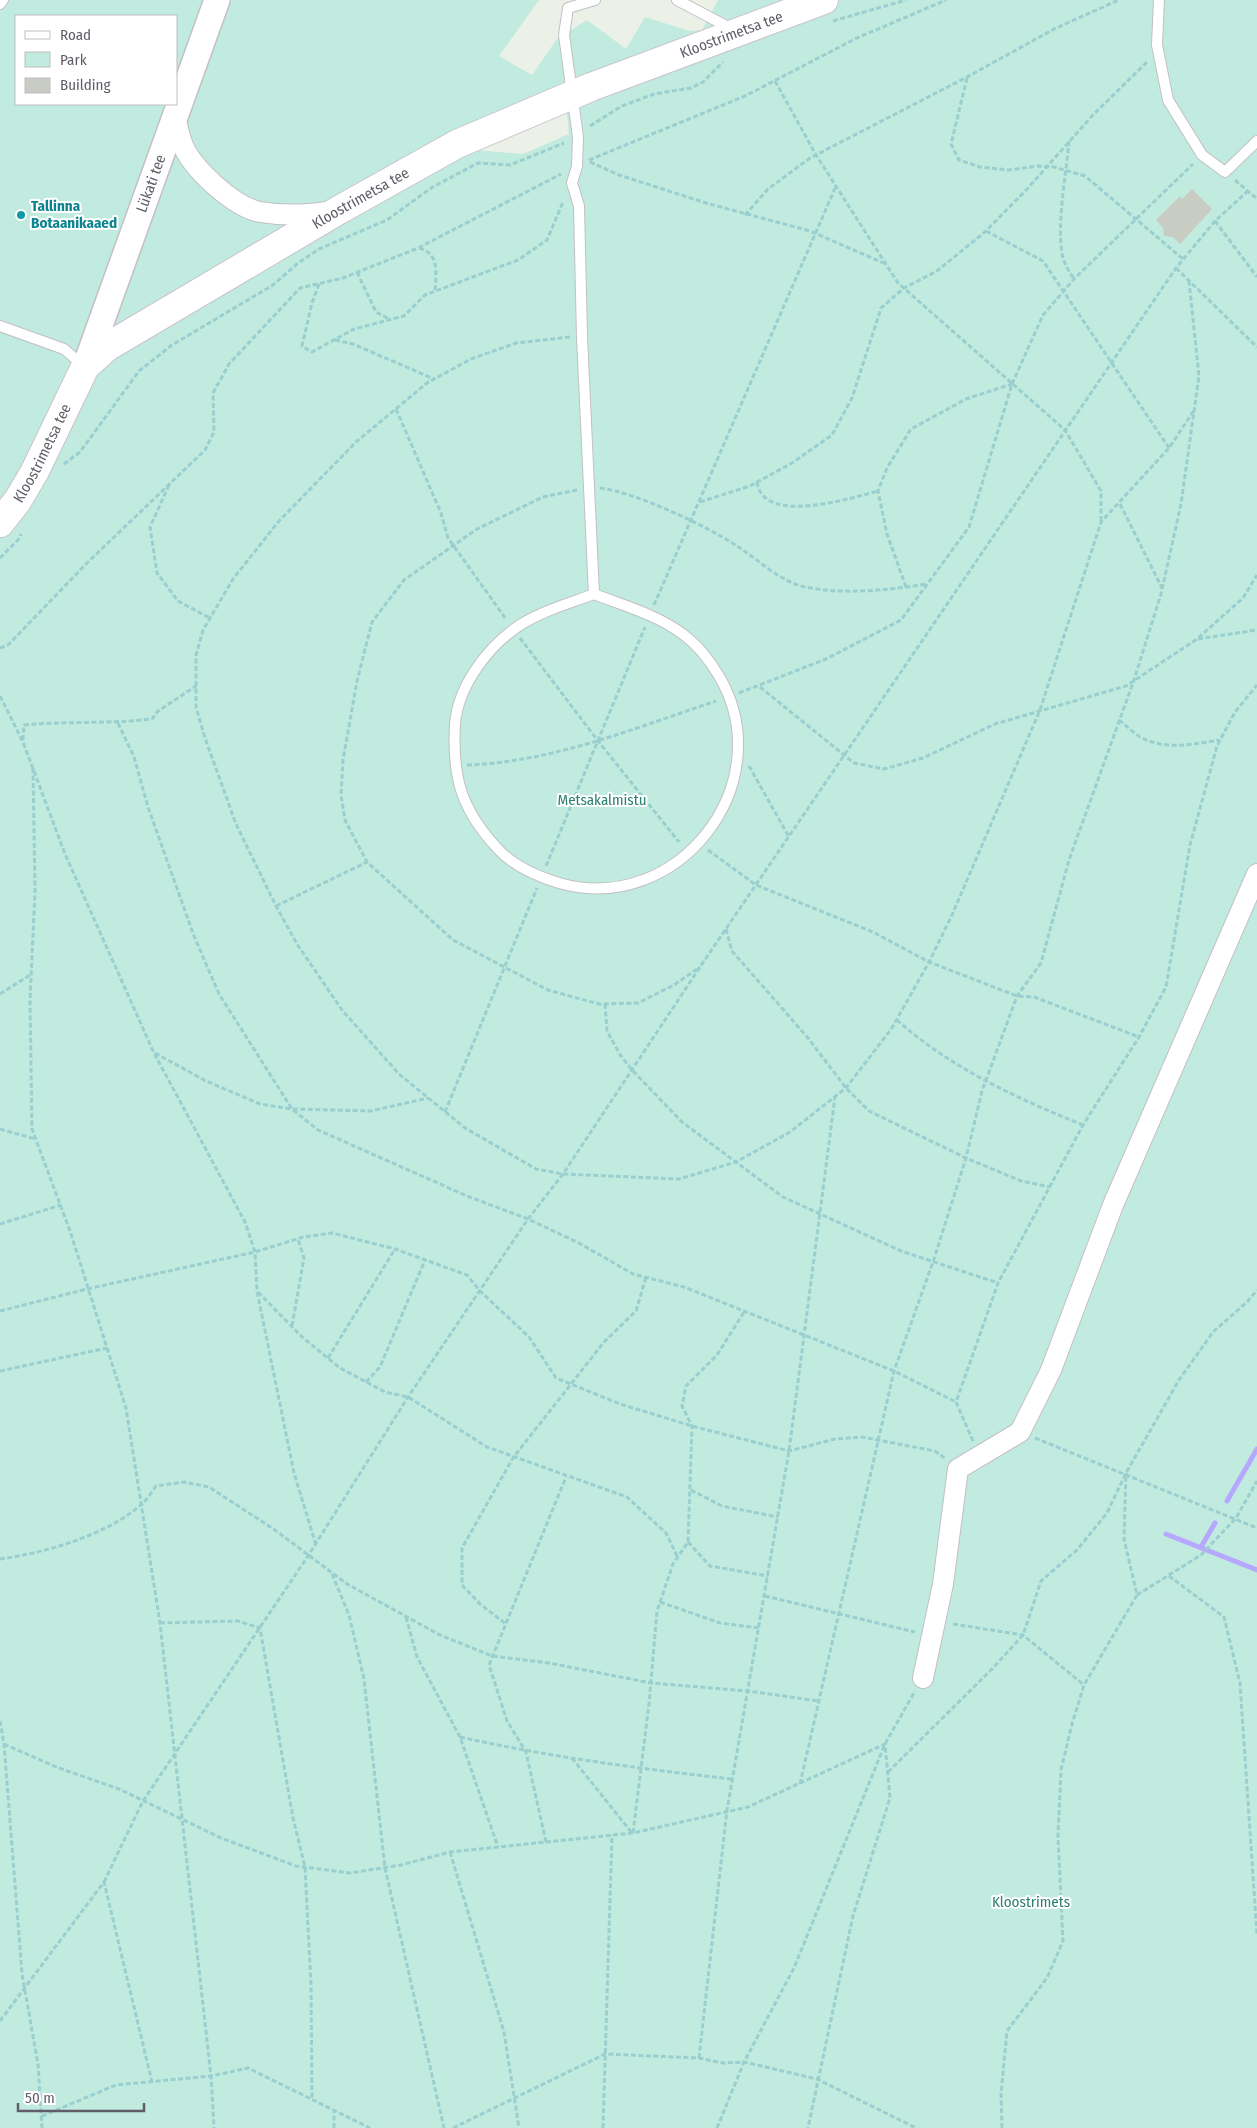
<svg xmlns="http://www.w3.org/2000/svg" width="1257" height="2128" font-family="'Fira Sans Condensed',sans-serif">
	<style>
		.green { fill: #c1ebdf; fill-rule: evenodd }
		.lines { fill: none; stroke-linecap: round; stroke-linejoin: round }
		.stream { stroke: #b7a8ff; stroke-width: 5 }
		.building { fill: #c9ccc3 }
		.service-casing { stroke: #c2bfc8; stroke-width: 12 }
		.minor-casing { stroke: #c2bfc8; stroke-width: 22 }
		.tertiary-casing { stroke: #c2bfc8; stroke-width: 28 }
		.secondary-casing { stroke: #c8c4cf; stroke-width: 30 }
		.path { stroke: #9acfcf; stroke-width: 3; stroke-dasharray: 5 2.5; stroke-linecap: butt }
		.service { stroke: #fff; stroke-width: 10 }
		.minor { stroke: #fff; stroke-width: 20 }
		.tertiary { stroke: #fff; stroke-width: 25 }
		.secondary { stroke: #fff; stroke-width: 28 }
		.culture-dot { fill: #0f9aa8; stroke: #fff; stroke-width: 2 }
		.labels { text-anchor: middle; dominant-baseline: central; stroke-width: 4; stroke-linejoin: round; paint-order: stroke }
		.street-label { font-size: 15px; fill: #605d68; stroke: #fff }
		.culture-label { font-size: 15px; font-weight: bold; fill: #0d838f; stroke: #fff; text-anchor: start }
		.park-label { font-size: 15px; fill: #2b806e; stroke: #fff }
	</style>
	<rect width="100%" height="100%" fill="#ebf1e6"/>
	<!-- green -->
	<path class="green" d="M0 0H539L499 56 532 75 557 39 587 20 626 49 645 17 690 31 702 30 718 0H1257V2128H0ZM16 16H176V104H16ZM567 113 569 134 523 154 476 150Z"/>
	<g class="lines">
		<!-- stream -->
		<g class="stream">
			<polyline points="1227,1501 1257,1449"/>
			<polyline points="1166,1534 1257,1570"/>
			<polyline points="1201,1547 1215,1523"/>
		</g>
	</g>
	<!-- building -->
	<polygon class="building" points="1192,189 1212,209 1180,244 1173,237 1164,236 1163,228 1156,220 1180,196 1182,199"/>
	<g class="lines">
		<!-- service casing -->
		<g class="service-casing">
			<g id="service">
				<polyline points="677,0 732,29"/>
				<polyline points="1159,0 1157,45 1168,100 1202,155 1225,172 1257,141"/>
				<polyline points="0,4 3,0"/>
				<polyline points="0,326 64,349 84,366"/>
				<path d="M594 594C625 606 658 615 684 635 699 646 710 661 719 676 782 783 678 917 559 883 536 876 513 866 497 848 461 809 452 777 455 724 458 686 488 646 520 625 542 611 570 603 594 594Z"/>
				<polyline points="594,594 582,337 579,206 572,183 577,166 578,137 564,35 568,8 595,0"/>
			</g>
		</g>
		<!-- minor casing -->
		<g class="minor-casing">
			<g id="minor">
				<path d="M175 117C177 125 179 134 182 143 191 168 234 207 260 212 284 216 309 215 332 211"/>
				<polyline points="923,1678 943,1584 958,1469 1020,1432 1051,1370 1113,1205 1257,874"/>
			</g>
		</g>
		<!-- tertiary casing -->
		<g class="tertiary-casing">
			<g id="tertiary">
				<path id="s1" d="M85 367 217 0"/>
			</g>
		</g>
		<!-- secondary casing -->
		<g class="secondary-casing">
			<g id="secondary">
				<path id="s2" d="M0 523 18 500 35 471 85 367 107 347 339 210 457 144 591 87 824 0"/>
			</g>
		</g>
		<!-- path -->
		<g class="path">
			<polyline points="833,21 906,0"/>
			<polyline points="967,78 951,144 959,160 980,167 1009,170 1038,166 1054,167 1085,176 1183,259"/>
			<polyline points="775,81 816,155 898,283 1065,430 1101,491 1101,522"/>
			<polyline points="590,126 622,106 654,94 691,88 703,82 723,62"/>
			<path d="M1069 141C1066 176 1057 220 1062 254 1064 264 1069 271 1074 279"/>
			<polyline points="589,160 745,96 857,38 946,0"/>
			<polyline points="590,162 619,175 706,203 810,231 886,264"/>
			<polyline points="1235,180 1257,199"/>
			<polyline points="745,215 768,189 810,158 967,77 1056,28 1119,0"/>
			<polyline points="1215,221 1257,277"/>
			<polyline points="986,231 1043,261 1169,448"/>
			<path d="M419 248C440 254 436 273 435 291"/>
			<polyline points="1176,268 1257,347"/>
			<polyline points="357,272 376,312 389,319"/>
			<polyline points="319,284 312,303 302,346 312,352 354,329 404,316 425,295 518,260 547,240 563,202"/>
			<polyline points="570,337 516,343 471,359 427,383 356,442 279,521 233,579 203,630 196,655 196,707 205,738 236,824 276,906 297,944 342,1010 399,1074 465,1128 536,1169 563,1174 679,1179 736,1162 790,1132 846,1088 892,1028 929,962 952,915 1040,710 1101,522 1169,448 1195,409"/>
			<polyline points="335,340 353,344 434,379"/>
			<polyline points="396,409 441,513 448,538 506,619"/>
			<polyline points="64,464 80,452 139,371 172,345 273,285 297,264 319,249 387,220 431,188 478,163 510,165 564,143"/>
			<path d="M757 482C763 526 851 498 878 491"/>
			<polyline points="169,485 150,527 157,573 178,601 210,618"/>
			<path d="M600 488C635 492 707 526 737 546 759 560 779 581 805 587 844 595 889 590 927 584"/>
			<polyline points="577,490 543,497 477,529 404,580 372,622 357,681 343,760 341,795 345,820 367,862 453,940 548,990 599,1004 638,1003 674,985 700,967"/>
			<polyline points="700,502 750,486 792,463 832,435 852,398 881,308 904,288 937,271 986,231 1028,188 1092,116 1147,62"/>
			<polyline points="1120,504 1162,588"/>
			<polyline points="0,558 18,540 21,534"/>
			<polyline points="906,587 887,534 878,491 887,468 911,429 966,399 1012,384"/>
			<polyline points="654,605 836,186"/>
			<polyline points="520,638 598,741 679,842"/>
			<polyline points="1198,639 1257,630"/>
			<polyline points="0,648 8,645 86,564 205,450 214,432 213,393 229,364 300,288 343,278 418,248 561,174"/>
			<polyline points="760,687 854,763 884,769 923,758 995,724 1126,686 1197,639 1243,598 1257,575"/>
			<polyline points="739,693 826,659 901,620 969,527 1012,384 1043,315 1074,279 1193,164"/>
			<polyline points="0,696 23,742 65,854 154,1053 245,1222 255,1252 257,1291 294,1473 316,1545"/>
			<path d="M1119 720C1127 726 1135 735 1144 739 1168 750 1195 744 1220 740"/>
			<polyline points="118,723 134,757 148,807 194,936 219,994 292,1109 318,1130 467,1196 528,1219 579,1243 633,1274 684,1287 894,1371 956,1402"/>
			<path d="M23 740 24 725C67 721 109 724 152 719L158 711 196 686"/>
			<path d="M467 765C553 762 635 728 716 701"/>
			<polyline points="749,766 789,837"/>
			<polyline points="33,768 35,891 30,1001 32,1129 70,1231 126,1408 160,1623 211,2076 214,2128"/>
			<polyline points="708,850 756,885 873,932 929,962 1017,996 1034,997 1139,1037"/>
			<polyline points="546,866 645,627"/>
			<polyline points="276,906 367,862"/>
			<polyline points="726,929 732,951 808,1038 846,1088 869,1111 966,1158 1021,1181 1050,1187"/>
			<polyline points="0,994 30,975"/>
			<polyline points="605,1004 607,1031 621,1056 632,1070 682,1122 783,1197 901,1251 998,1283"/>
			<path d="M897 1020C949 1067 1018 1099 1083 1125"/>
			<polyline points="155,1053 206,1081 260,1104 292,1109 371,1111 428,1098"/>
			<polyline points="445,1112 537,888"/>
			<polyline points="0,1129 35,1139"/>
			<polyline points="0,1224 61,1205"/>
			<polyline points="258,1292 301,1336 340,1368 385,1392 408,1397 487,1447 627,1497 666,1533 678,1558"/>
			<polyline points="0,1311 87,1289 255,1252 303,1237 332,1233 395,1249 467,1275 480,1291 529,1337 556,1378 620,1404 692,1426 789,1451 835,1439 862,1437 935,1451 946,1459"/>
			<polyline points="292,1326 304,1258 298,1239"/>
			<polyline points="328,1358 395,1249"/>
			<polyline points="0,1371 107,1348"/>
			<polyline points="366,1382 380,1367 425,1260"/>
			<polyline points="1035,1438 1257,1528"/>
			<polyline points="973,1441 956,1402 998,1283 1083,1125 1139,1037 1166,987 1190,845 1217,746 1235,712 1257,685"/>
			<polyline points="691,1490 722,1506 778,1517"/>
			<polyline points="688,1542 710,1566 768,1576"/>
			<path d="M0 1559C45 1553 107 1535 142 1504 147 1499 152 1492 156 1486L184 1482 209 1487 275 1530 347 1584 440 1635 492 1656 549 1663 651 1683 748 1691 819 1701"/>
			<polyline points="332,1574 349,1615 364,1679 385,1868 444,2128"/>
			<polyline points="1169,1576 1224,1617 1240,1683 1257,1935"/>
			<polyline points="1137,1595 1201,1555 1236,1518 1257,1481"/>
			<polyline points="765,1596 915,1632"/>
			<polyline points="660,1602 720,1623 759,1628"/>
			<polyline points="406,1617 417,1657 460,1737 498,1847"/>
			<polyline points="160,1623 238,1621 260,1628 293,1818 305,1867 311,1985 312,2100"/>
			<polyline points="505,1623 480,1604 462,1585 462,1548 513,1458 604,1342 636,1311 646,1277"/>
			<polyline points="953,1624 1023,1635 1084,1685"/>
			<polyline points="0,1721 4,1744 22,1974 38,2064 42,2128"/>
			<path d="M460 1737C550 1757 641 1769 732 1779"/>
			<polyline points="4,1744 56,1767 119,1789 221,1838 296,1866 350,1873 401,1865 450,1852 633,1833 748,1807 885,1744 890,1798 853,1916 808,2128"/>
			<polyline points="572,1758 632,1833"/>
			<polyline points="888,1772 993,1668 1023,1635 1041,1581 1077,1550 1107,1513 1126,1473 1179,1380 1213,1332 1247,1302 1257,1290"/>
			<polyline points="800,1784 894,1371 933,1262 966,1158 982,1091 1017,996 1041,963 1069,860 1134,680 1161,594 1181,504 1199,376 1189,281"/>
			<polyline points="633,1833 649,1704 657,1611 673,1564 688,1542 692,1426 682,1406 686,1386 717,1355 744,1312"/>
			<polyline points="546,1842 526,1752 507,1721 489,1665 566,1477"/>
			<polyline points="450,1852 504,2032 519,2128"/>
			<polyline points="104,1882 143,1801 308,1556 408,1397 528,1219 563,1174 704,961 1176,268 1215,221 1248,191"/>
			<polyline points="0,2021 104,1882 152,2082"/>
			<polyline points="699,2058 727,1810 789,1451 835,1097"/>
			<polyline points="42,2116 116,2085 211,2076 248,2068 370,2128"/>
			<polyline points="334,2128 334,2112"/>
			<polyline points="453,2128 605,2054 699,2058 723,2063 744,2062 817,2079 916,2128"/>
			<polyline points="603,2128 612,1835"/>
			<polyline points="717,2128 744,2062 794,1968 885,1744 915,1691"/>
			<polyline points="1002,2128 1001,2094 1007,2031 1047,1978 1063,1941 1058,1836 1061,1770 1072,1724 1084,1685 1137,1595 1124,1539 1126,1473"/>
		</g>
		<!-- service -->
		<use href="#service" class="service"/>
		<!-- minor -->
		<use href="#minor" class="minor"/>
		<!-- tertiary -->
		<use href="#tertiary" class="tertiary"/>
		<!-- secondary -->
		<use href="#secondary" class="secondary"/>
	</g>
	<!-- markers -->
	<circle class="culture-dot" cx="21" cy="215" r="5"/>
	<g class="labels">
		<!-- street labels -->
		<g class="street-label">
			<text stroke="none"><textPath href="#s2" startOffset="908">Kloostrimetsa tee</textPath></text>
			<text stroke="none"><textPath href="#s1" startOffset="195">Lükati tee</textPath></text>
			<text stroke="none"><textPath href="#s2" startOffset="502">Kloostrimetsa tee</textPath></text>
			<text stroke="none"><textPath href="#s2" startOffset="82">Kloostrimetsa tee</textPath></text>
		</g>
		<!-- culture labels -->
		<g class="culture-label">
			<text x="31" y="206">Tallinna<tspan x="31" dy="17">Botaanikaaed</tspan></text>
		</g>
		<!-- park labels -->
		<g class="park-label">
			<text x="602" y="800">Metsakalmistu</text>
			<text x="1031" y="1902">Kloostrimets</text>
		</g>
	</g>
	<!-- legend -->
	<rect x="15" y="15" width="162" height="90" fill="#ffffff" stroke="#bfbec3"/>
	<rect x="25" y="31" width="25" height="8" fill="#ffffff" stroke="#bfbec3"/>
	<text x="60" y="40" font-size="15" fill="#605d68">Road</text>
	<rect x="25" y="52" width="25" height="15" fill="#c1ebdf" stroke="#bfbec3"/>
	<text x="60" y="65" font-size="15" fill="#605d68">Park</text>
	<rect x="25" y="78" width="25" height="15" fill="#c9ccc3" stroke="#bfbec3"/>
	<text x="60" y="90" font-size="15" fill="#605d68">Building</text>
	<!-- scale -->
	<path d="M18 2103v8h126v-8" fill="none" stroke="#605d68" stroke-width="2.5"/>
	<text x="25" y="2103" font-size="15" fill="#605d68" stroke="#ffffff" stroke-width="4" paint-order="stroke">50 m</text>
</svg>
